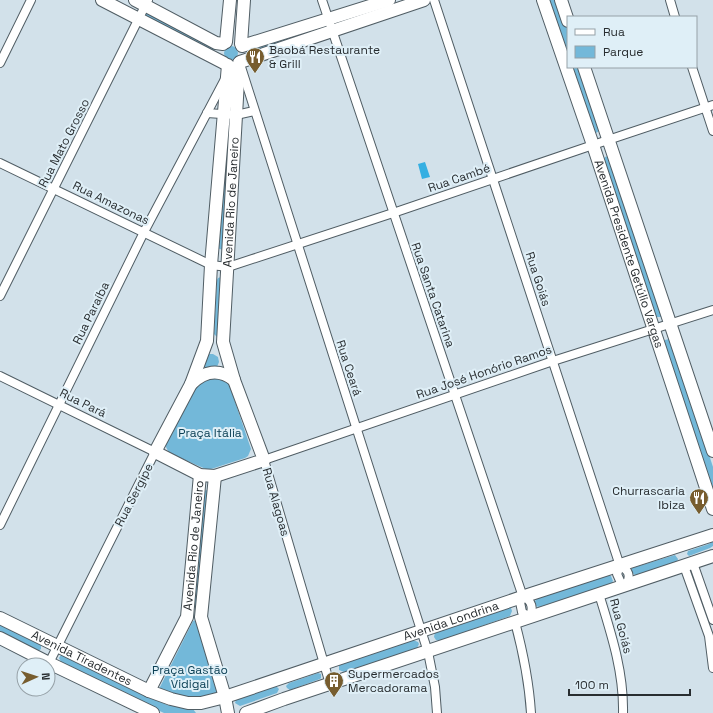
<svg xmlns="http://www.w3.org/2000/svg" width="713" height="713" font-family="'Space Grotesk',sans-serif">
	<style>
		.green { fill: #73b8d9 }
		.water { fill: #35afe2 }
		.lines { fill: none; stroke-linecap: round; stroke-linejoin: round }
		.street-casing { stroke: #505d64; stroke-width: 10 }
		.secondary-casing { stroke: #505d64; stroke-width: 14 }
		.street { stroke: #fff; stroke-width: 8 }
		.secondary { stroke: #fff; stroke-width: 12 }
		.labels { text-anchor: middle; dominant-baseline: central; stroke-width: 4; stroke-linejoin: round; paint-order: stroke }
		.poi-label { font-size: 12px; fill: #282d30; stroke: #dfeff7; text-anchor: start }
		.street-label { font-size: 12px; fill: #282d30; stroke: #dfeff7 }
		.park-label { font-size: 12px; fill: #0c4055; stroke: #dfeff7 }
	</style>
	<rect width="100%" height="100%" fill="#d2e1ea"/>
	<!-- green -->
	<g class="green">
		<polygon points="549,0 558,0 568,31 568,58"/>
		<polygon points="145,12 215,48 213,52 144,18"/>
		<polygon points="325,25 326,29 252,53 251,49"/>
		<circle cx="231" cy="53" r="7"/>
		<polygon points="571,67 580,67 600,128 599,131 596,133 592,132"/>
		<polygon points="225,132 230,132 223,250 217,248"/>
		<polygon points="608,156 662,314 661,317 655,317 603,161 605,157"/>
		<polygon points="221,277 223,278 219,337 217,337 214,334 217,280 218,278"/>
		<polygon points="669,339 672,342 713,467 713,493 663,345 665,340"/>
		<polygon points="208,354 213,354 218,357 219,362 217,367 207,369 203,365"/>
		<polygon points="206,377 225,378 229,384 251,449 248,456 245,458 208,470 169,453 165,445 192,390"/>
		<polygon points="207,490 210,492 196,608 193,607 204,491"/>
		<polygon points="713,541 713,546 710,548 689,556 687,554 688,551 709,544"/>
		<polygon points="675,555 678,559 677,562 635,575 631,572 632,568"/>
		<polygon points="608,575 611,576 613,581 611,584 539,607 535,606 534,603 537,598"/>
		<polygon points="508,608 511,608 512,611 510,616 439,641 436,640 434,637 435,632"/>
		<polygon points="196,620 218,693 188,700 159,689 193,621"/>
		<polygon points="0,623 41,645 41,649 37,652 0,635"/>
		<polygon points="413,640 418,642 419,644 417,648 344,672 339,670 339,665 341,663"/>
		<polygon points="61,655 64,655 154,699 167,705 193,709 196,713 164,713 151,707 61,662 59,658"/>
		<polygon points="318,673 321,674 321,678 320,679 290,690 287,688 286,686 289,683"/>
		<polygon points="276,686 279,689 277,693 240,706 235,703 236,700"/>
	</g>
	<!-- water -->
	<polygon class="water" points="425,162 430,177 422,179 418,164"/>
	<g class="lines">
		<!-- street casing -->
		<g class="street-casing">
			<g id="street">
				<polyline points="322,0 523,597"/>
				<polyline points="434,0 620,566"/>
				<polyline points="670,0 675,17"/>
				<polyline points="0,63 31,0"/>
				<polyline points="241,67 428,652 435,687 437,713"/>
				<polyline points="692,67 713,131"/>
				<polyline points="207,113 236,115 254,111"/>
				<polyline points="0,163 211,265 228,267 393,213 593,145 713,105"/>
				<polyline points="0,296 148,0"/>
				<polyline points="0,376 155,452 49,663"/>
				<polyline points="0,525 144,232 225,79"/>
				<polyline points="693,563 713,620"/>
				<path d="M620 566C629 570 631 576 626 585L621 583 617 574Z"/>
				<polyline points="684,566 709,636 713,668"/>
				<path d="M599 594C611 633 624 672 623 713"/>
				<path d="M523 597C532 600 534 609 529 617L522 612 520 602Z"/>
				<path d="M515 622C523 652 529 681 531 713"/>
				<polyline points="330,684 264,460 553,361 713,310"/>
			</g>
		</g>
		<!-- secondary casing -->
		<g class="secondary-casing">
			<g id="secondary">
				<polyline points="102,0 224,63"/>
				<polyline points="135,0 216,43 223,44"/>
				<path id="s1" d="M543 0 593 145 713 509"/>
				<polyline points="561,0 568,21"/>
				<polyline points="226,42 230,0"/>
				<polyline points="241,44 244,0"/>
				<polyline points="242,46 389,0"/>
				<polyline points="240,62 424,0"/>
				<path id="s2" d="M228 65 211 265 207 341 191 384 155 452 200 475 215 476 264 460 234 380 223 342 239 63"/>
				<polyline points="584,67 713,451"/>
				<path d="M191 384C204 371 219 368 234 380"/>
				<polyline points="215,476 201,617 225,697 228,713"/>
				<path id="s3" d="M0 618 149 691 171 699 188 703H201L225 697 528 595 713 535"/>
				<polyline points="0,638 49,663 153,713"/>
				<path id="s4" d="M149 691 187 617 200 475"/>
				<polyline points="246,713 284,699 713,556"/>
			</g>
		</g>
		<!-- street -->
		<use href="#street" class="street"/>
		<!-- secondary -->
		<use href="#secondary" class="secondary"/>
	</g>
	<!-- icons -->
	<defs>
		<g id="restaurant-pin" transform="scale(1)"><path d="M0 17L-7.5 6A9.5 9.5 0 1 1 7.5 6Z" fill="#775d2f" stroke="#dfeff7"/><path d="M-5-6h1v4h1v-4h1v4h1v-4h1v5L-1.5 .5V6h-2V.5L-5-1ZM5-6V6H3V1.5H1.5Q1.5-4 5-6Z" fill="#fff"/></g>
		<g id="building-pin" transform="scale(1)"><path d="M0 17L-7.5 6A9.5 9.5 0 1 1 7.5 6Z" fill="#775d2f" stroke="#dfeff7"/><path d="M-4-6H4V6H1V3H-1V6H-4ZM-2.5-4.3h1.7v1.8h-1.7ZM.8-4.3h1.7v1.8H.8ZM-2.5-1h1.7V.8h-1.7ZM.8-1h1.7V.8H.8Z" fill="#fff"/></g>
	</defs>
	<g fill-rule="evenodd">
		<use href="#restaurant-pin" x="255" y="57"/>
		<use href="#restaurant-pin" x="699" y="498"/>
		<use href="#building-pin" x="334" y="681"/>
	</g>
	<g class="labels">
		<!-- poi labels -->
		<g class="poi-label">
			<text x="269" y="50">Baobá Restaurante<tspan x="269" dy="14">&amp; Grill</tspan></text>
			<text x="685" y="491" text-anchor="end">Churrascaria<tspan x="685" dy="14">Ibiza</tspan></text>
			<text x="348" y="674">Supermercados<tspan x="348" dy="14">Mercadorama</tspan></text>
		</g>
		<!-- street labels -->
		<g class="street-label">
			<text transform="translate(64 143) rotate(-63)">Rua Mato Grosso</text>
			<text transform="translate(459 178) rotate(-19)">Rua Cambé</text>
			<text stroke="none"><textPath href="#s2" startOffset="782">Avenida Rio de Janeiro</textPath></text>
			<text transform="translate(111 203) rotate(26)">Rua Amazonas</text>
			<text stroke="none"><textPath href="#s1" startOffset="268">Avenida Presidente Getúlio Vargas</textPath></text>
			<text transform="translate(538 279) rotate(72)">Rua Goiás</text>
			<text transform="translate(433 295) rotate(71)">Rua Santa Catarina</text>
			<text transform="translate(91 313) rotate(-64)">Rua Paraíba</text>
			<text transform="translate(349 368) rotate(72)">Rua Ceará</text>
			<text transform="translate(484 372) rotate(-19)">Rua José Honório Ramos</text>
			<text transform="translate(83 403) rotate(26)">Rua Pará</text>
			<text transform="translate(134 495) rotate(-63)">Rua Sergipe</text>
			<text transform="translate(276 502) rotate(74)">Rua Alagoas</text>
			<text stroke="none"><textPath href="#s4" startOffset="155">Avenida Rio de Janeiro</textPath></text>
			<text stroke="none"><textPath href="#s3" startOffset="483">Avenida Londrina</textPath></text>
			<text transform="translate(621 626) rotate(75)">Rua Goiás</text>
			<text stroke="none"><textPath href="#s3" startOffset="91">Avenida Tiradentes</textPath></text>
		</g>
		<!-- park labels -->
		<g class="park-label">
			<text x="210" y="433">Praça Itália</text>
			<text x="190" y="670">Praça Gastão<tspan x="190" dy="14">Vidigal</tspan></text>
		</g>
	</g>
	<!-- legend -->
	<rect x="567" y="16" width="130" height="52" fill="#dfeff7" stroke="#96a1a7"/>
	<rect x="575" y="29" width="20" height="6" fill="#ffffff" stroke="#96a1a7"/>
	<text x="603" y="36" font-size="12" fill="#282d30">Rua</text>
	<rect x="575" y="46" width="20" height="12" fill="#73b8d9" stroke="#96a1a7"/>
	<text x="603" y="56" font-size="12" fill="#282d30">Parque</text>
	<!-- north arrow -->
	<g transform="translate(36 677) rotate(87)"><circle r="19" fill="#dfeff7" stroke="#96a1a7"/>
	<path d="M0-3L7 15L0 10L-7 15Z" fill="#775d2f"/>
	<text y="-6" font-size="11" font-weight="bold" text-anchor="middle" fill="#282d30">N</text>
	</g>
	<!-- scale -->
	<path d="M569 689v6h121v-6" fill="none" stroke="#282d30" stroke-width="2"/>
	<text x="575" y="689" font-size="12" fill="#282d30" stroke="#dfeff7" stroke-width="3" paint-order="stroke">100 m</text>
</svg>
